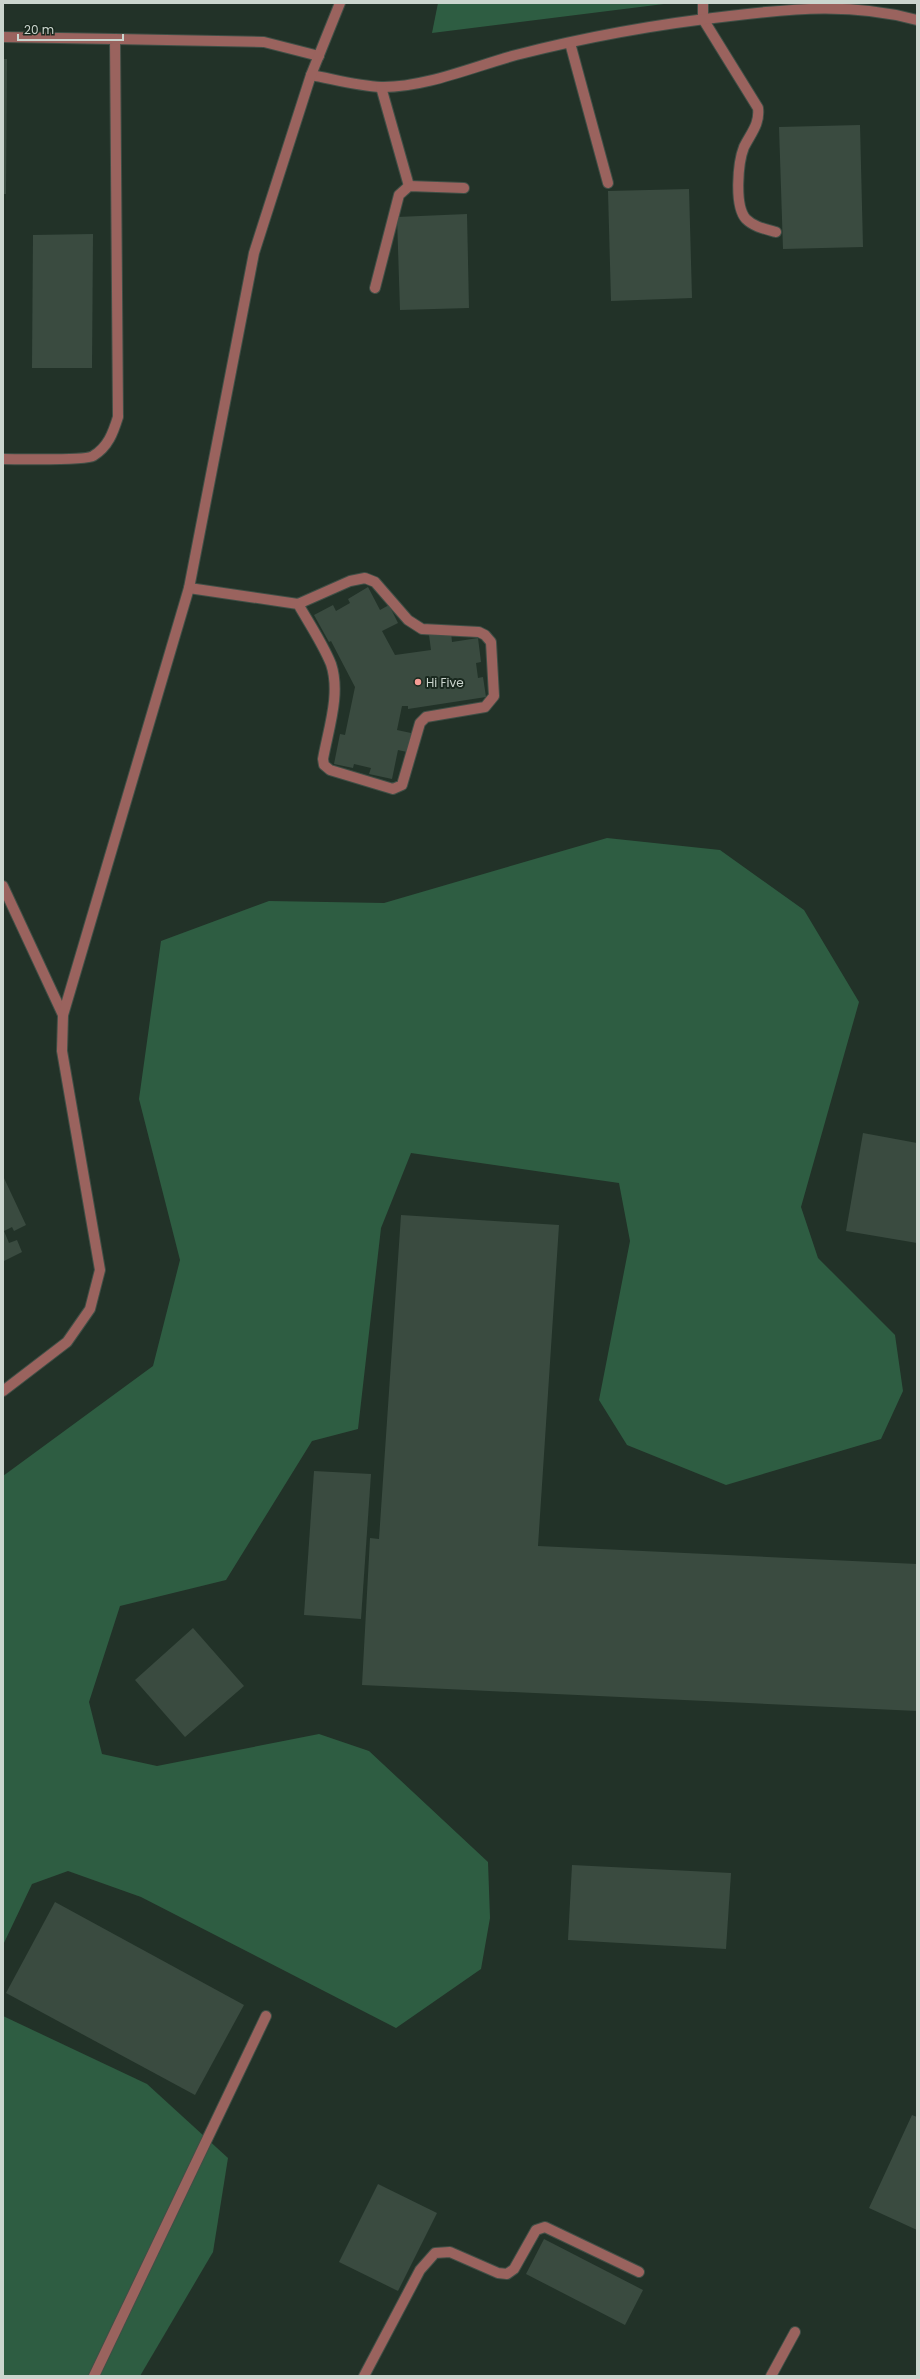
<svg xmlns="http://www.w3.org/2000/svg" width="920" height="2379" font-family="Poppins,sans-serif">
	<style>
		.green { fill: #2e5d42 }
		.building { fill: #3a4b40 }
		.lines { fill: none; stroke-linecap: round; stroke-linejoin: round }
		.minor-casing { stroke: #404f46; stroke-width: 12 }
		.minor { stroke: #9a635e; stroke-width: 10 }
		.poi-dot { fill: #f59c95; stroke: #19281e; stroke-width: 1.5 }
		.labels { text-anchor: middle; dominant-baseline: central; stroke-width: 4; stroke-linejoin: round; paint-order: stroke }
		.poi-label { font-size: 12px; fill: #cbd5ce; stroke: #19281e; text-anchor: start }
	</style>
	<rect width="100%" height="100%" fill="#223228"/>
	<!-- green -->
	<g class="green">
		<polygon points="438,3 672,3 432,33"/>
		<polygon points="607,838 720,850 804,910 859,1002 801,1207 818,1258 895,1335 903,1391 881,1439 726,1485 627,1445 599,1400 630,1241 619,1183 411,1153 381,1228 358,1429 312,1441 226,1580 120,1606 89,1702 102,1754 157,1766 319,1734 369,1751 488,1862 490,1918 481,1969 396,2028 141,1897 68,1871 32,1884 3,1945 3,1476 153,1366 180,1260 139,1099 161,941 269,901 384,903"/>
		<polygon points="3,2016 147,2084 228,2158 213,2252 140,2376 3,2376"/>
	</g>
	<!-- building -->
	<g class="building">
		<polygon points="3,59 7,59 6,194 3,194"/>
		<polygon points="860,125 863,247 783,249 779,127"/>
		<polygon points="689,189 692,298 611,301 608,191"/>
		<polygon points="467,214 469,308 400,310 397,217"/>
		<polygon points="93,234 92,368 32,368 33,235"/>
		<polygon points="368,587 380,610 389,605 398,623 382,631 395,655 431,650 429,635 451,632 452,642 478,638 481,662 476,663 478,678 483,677 486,697 408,709 408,706 402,706 397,730 411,733 407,752 398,750 392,779 369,774 371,768 354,764 353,768 334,764 340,734 345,735 355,687 331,641 329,642 314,615 333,605 336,611 350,603 348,599"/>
		<polygon points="863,1133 917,1143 917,1243 846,1231"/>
		<polygon points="3,1176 26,1225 14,1231 12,1227 4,1231 9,1243 17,1240 22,1252 4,1261"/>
		<polygon points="401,1215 559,1225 538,1546 917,1564 917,1711 362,1685 370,1538 379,1539"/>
		<polygon points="314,1471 371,1474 361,1619 304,1615"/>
		<polygon points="193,1628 244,1686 185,1737 135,1680"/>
		<polygon points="572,1865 731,1873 726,1949 568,1940"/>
		<polygon points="55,1902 244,2005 195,2095 6,1993"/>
		<polygon points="912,2115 917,2117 917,2230 869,2208"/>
		<polygon points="378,2184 437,2213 398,2291 339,2262"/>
		<polygon points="544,2239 643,2290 625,2325 526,2274"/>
	</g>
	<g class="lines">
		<!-- minor casing -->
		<g class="minor-casing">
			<g id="minor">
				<path d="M703 3V19L758 108C760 124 751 133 744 147 738 162 734 206 746 219 754 227 765 229 776 232"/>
				<path d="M3 37 115 39 118 417C113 433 108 447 93 456 84 461 18 459 3 459"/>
				<polyline points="115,39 264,42 319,56"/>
				<polyline points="570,43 608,183"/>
				<path d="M311 75C333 79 358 86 381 87 424 88 475 66 516 55 586 37 658 24 730 16 794 8 854 3 917 20"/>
				<polyline points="381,87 409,186"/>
				<polyline points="375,288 399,195 409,186 464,188"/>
				<path d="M189 588 298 604 350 581 365 578 375 582 408 620 422 629 479 632 485 635 491 642 494 696 485 707 426 717 420 723 402 785 393 789 330 770 324 765 323 759C328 730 341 694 331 664 323 644 309 623 298 604"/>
				<polyline points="3,886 63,1015"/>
				<polyline points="3,1391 67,1342 90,1309 100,1270 62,1051 63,1015 189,588 254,253 311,75 340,3"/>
				<polyline points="94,2376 266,2016"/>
				<polyline points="364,2376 420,2270 435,2253 450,2252 498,2273 507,2274 514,2269 536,2230 545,2227 639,2272"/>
				<polyline points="771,2376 795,2332"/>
			</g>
		</g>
		<!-- minor -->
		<use href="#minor" class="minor"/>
	</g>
	<!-- markers -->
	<circle class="poi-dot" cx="418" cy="682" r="4"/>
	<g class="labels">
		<!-- poi labels -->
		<g class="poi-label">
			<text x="426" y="682">Hi Five</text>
		</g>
	</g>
	<!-- border -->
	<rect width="920" height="2379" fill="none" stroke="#cbd5ce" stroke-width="8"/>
	<!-- scale -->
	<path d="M18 34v6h105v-6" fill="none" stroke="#cbd5ce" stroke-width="2"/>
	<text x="24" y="34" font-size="12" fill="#cbd5ce" stroke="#19281e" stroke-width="3" paint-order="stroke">20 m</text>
</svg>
